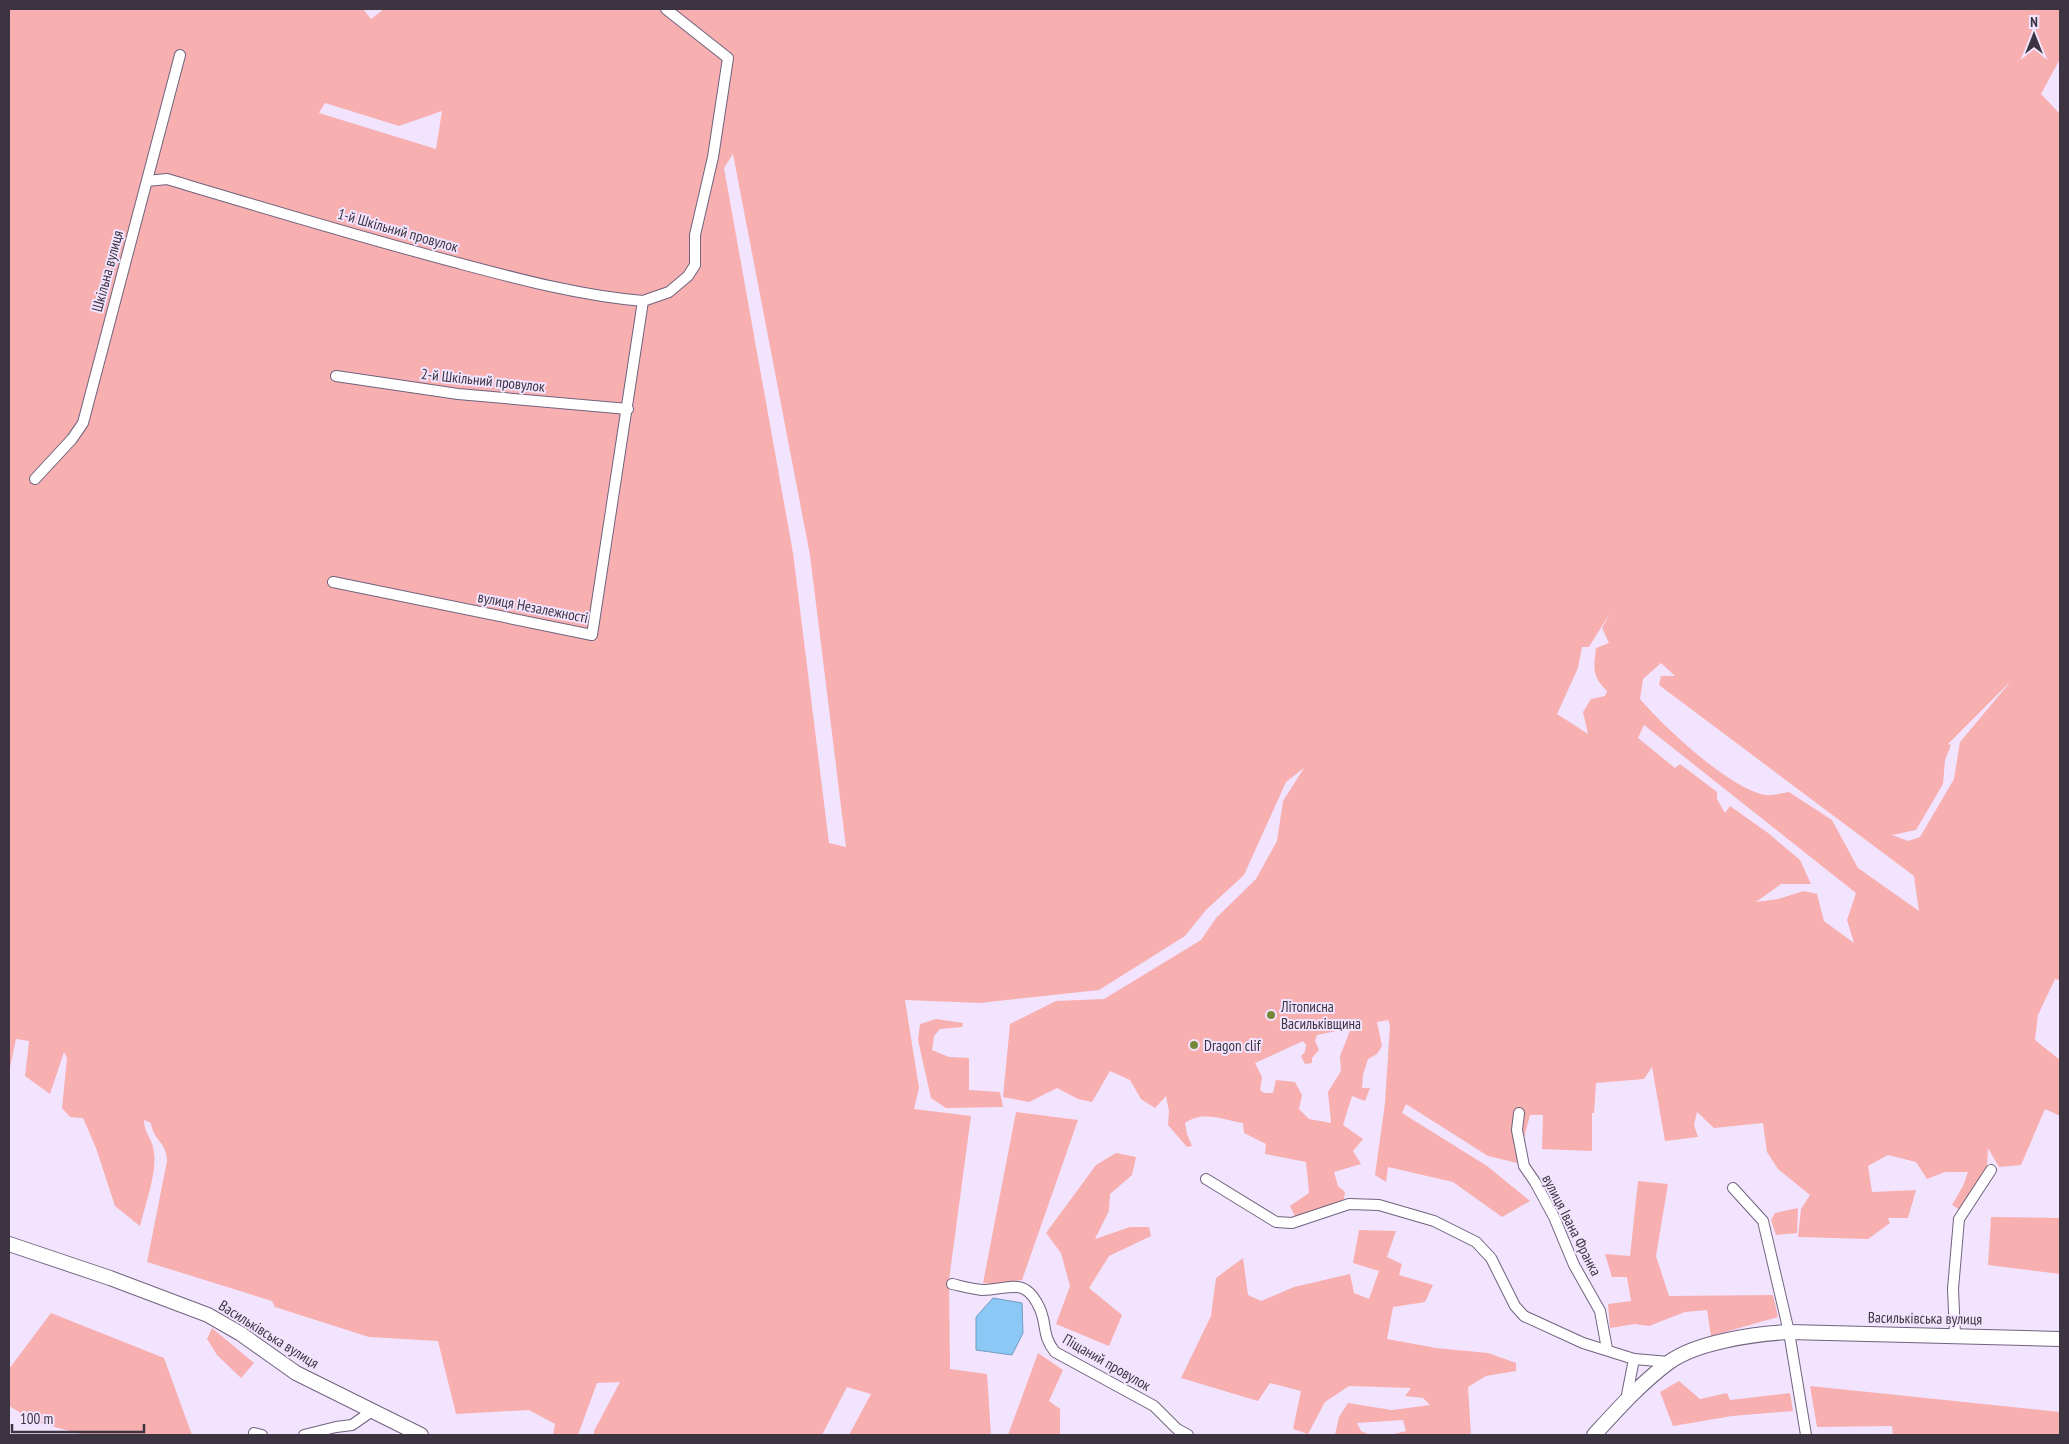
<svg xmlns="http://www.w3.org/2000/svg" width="2069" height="1444" font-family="'PT Sans Narrow',sans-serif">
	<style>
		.green { fill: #f7afb0; fill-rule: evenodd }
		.water { fill: #8bc8f5; stroke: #739cbf }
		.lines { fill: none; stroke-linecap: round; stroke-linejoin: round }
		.street-casing { stroke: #71627e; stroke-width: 12 }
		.secondary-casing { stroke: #71627e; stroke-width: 16 }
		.street { stroke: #fff; stroke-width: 10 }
		.secondary { stroke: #fff; stroke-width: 14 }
		.poi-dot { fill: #768838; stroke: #f2e4fe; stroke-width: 2 }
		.labels { text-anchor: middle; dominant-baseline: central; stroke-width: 4; stroke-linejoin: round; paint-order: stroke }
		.street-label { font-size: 15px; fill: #3c3541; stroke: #f2e4fe }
		.poi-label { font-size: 15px; fill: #3c3541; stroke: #f2e4fe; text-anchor: start }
	</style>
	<rect width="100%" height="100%" fill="#f2e4fe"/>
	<!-- green -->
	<g class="green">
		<path d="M9 9H363L371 19 384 9H2060V59L2041 94 2060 114V980L2055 979 2038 1015 2035 1040 2060 1060V1116L2045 1109 2021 1165 1999 1167 1988 1148 1987 1169 1960 1210 1952 1205 1963 1186 1968 1172H1945L1927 1179 1916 1162 1888 1155 1868 1166 1872 1192 1916 1190 1908 1218H1888L1890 1223 1868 1239 1798 1237 1801 1209 1810 1195 1778 1169 1767 1152 1763 1123 1714 1128 1697 1112 1694 1125 1698 1137 1665 1141 1652 1067 1644 1079 1596 1083 1594 1113H1592V1151L1542 1149 1543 1115H1530L1517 1163 1488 1156 1406 1104 1402 1113 1487 1166 1530 1201 1502 1217 1453 1182 1388 1167 1386 1182 1375 1175 1385 1103 1390 1025 1388 1020 1377 1022 1382 1046 1377 1054 1368 1059 1363 1075 1362 1088H1370L1365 1101 1352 1096 1343 1125 1363 1139 1353 1151 1361 1164 1334 1172 1338 1186 1345 1192 1344 1199 1330 1206 1295 1217 1290 1206 1309 1193 1306 1162 1265 1154 1266 1144 1244 1133 1243 1123C1223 1120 1203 1110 1185 1123L1187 1134 1192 1146 1187 1147 1168 1125 1169 1111 1166 1096 1155 1108 1141 1099 1130 1080 1110 1071 1092 1102 1078 1099 1057 1088 1029 1102 1003 1097 1010 1024 1056 1001 1104 999 1201 940 1216 918 1256 879 1277 841 1283 801 1304 768 1286 782 1244 875 1206 910 1185 936 1099 990 980 1003 905 1000 919 1088 914 1109 971 1116 949 1280 950 1369 987 1374 991 1435H849L871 1394 847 1387 822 1435H594V1431L620 1382 597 1383 578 1435H553L555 1424 529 1410 456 1414 438 1341 369 1337 275 1307 272 1301 147 1262 167 1161C166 1140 153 1141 151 1123L144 1120C144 1133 153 1139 154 1153 157 1173 145 1205 140 1226L115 1206 96 1148 83 1118 70 1117 62 1108 67 1058 64 1052 50 1094 25 1076 29 1041 16 1039 9 1072ZM325 103 399 126 442 111 436 149 319 113ZM733 154 810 555 846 847 829 843 793 553 724 168ZM1610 613 1602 628 1609 643 1596 648C1594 668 1591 675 1607 691L1605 696 1591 699 1583 712 1588 734 1557 714 1578 668 1582 647H1589ZM1661 663 1675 676H1661L1659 685 1914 876 1919 911 1858 868 1832 820 1789 792C1782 793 1773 796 1766 795 1731 790 1664 727 1640 699L1643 679ZM2011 681 1960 742 1954 779 1920 837 1908 841 1892 835 1916 830 1943 784 1945 760 1951 745 1948 744ZM1644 725 1856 893 1847 920 1854 943 1824 921 1817 894 1804 891 1778 899 1756 902 1781 884H1811L1800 860 1768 833 1730 806 1725 813 1717 799V792L1680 764 1675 768 1638 738ZM1351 1028 1340 1056 1341 1071 1328 1092 1331 1123 1309 1119 1299 1109 1302 1095 1295 1082 1276 1080 1273 1093H1264L1260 1090 1262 1077 1255 1063 1303 1041 1306 1045 1305 1052 1301 1056 1305 1064 1312 1063V1058L1319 1050 1315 1041 1317 1035Z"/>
		<polygon points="936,1019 963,1023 962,1027 940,1029 934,1036 932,1050 949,1057 969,1058 969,1090 1000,1092 1003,1107 946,1108 931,1098 918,1040 920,1024"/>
		<polygon points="1016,1112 1078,1120 1022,1280 992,1284 983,1283"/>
		<polygon points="1116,1153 1136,1157 1132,1175 1110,1194 1109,1211 1095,1239 1130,1227 1149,1227 1151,1236 1109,1256 1089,1288 1122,1315 1109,1346 1056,1324 1070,1286 1061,1253 1046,1233 1096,1165"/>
		<polygon points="1638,1181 1668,1184 1656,1256 1669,1296 1773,1295 1778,1317 1711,1336 1707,1310 1685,1312 1649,1326 1635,1324 1610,1328 1608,1304 1631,1301 1627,1277 1612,1277 1605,1254 1630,1256"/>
		<polygon points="1798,1208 1797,1233 1776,1235 1771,1220 1775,1213"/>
		<polygon points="1991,1217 2060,1218 2060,1274 1988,1265"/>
		<polygon points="1359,1230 1396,1231 1387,1257 1402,1264 1399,1275 1433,1285 1425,1302 1393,1307 1387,1339 1436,1348 1488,1353 1516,1363 1516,1371 1486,1376 1468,1387 1471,1435 1390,1435 1406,1431 1403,1420 1357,1423 1361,1431 1370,1435 1335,1435 1339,1417 1348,1403 1392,1410 1430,1405 1423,1398 1405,1396 1411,1388 1349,1386 1325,1402 1308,1434 1293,1429 1301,1391 1270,1383 1258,1401 1181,1378 1211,1316 1216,1278 1243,1258 1248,1295 1261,1301 1294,1287 1350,1274 1354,1293 1369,1299 1379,1271 1353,1263"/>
		<polygon points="51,1313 164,1358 192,1435 84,1435 36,1422 9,1406 9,1369"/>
		<polygon points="212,1328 254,1363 241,1378 217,1355 207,1339"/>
		<polygon points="1038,1353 1063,1370 1049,1401 1060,1409 1060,1435 1008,1435"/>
		<polygon points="1679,1381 1700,1399 1727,1393 1730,1400 1790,1393 1793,1411 1732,1416 1673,1426 1660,1392"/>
		<polygon points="1810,1386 2060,1412 2060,1435 1893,1435 1892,1426 1817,1427"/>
	</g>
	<!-- water -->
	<polygon class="water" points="993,1298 1022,1303 1023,1333 1012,1355 976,1350 976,1317"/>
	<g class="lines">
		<!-- street casing -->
		<g class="street-casing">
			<g id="street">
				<path d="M147 181 167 179C264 208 360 237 458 263 518 279 581 296 643 301"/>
				<polyline points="336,376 458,394 628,409"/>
				<polyline points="35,479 72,439 83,423 180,55"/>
				<polyline points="333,582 592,635 643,301 669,292 688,276 695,265 695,235 713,157 728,58 666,9"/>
				<polyline points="1519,1113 1517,1130 1524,1166 1535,1182 1554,1217 1574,1265 1600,1311 1607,1349"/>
				<polyline points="1206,1179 1276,1222 1292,1223 1349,1204 1379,1205 1434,1221 1476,1242 1491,1258 1515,1306 1524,1316 1583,1343 1634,1359 1669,1362"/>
				<polyline points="1733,1188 1763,1221 1789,1332 1806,1435"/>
				<path d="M952 1284C961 1286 972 1289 982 1290 1009 1290 1025 1275 1040 1309 1047 1325 1042 1336 1055 1352L1154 1406 1177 1429 1188 1435"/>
				<polyline points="1955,1335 1953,1289 1959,1219 1991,1170"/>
				<polyline points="1626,1400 1634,1359"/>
				<polyline points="254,1433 262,1435"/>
				<polyline points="304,1435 336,1427 352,1425 372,1411"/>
			</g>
		</g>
		<!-- secondary casing -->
		<g class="secondary-casing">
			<g id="secondary">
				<polyline points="9,1244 110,1278 208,1315 241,1334 296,1373 421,1435"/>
				<path d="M1594 1435C1617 1410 1640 1384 1668 1363 1696 1342 1754 1334 1789 1332L2060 1339"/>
			</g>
		</g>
		<!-- street -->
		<use href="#street" class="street"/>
		<!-- secondary -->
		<use href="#secondary" class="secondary"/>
	</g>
	<!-- markers -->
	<g class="poi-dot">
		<circle cx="1271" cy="1015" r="5"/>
		<circle cx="1194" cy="1045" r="5"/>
	</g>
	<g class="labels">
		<!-- street labels -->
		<g class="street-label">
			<text transform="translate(398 230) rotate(16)">1-й Шкільний провулок</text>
			<text transform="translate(107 271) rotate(-75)">Шкільна вулиця</text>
			<text transform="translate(483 380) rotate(6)">2-й Шкільний провулок</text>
			<text transform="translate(533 607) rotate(11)">вулиця Незалежності</text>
			<text transform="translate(1572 1225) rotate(63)">вулиця Івана Франка</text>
			<text transform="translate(1925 1318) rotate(1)">Васильківська вулиця</text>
			<text transform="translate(269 1334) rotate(32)">Васильківська вулиця</text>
			<text transform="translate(1107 1362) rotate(30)">Піщаний провулок</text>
		</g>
		<!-- poi labels -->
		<g class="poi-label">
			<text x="1281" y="1006">Літописна<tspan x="1281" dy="17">Васильківщина</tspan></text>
			<text x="1204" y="1045">Dragon clif</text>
		</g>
	</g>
	<!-- border -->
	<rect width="2069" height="1444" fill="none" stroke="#3c3541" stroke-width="20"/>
	<!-- north arrow -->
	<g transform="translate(2034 35)" stroke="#f2e4fe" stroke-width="4" paint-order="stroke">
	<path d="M0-4L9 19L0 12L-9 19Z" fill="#3c3541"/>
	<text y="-8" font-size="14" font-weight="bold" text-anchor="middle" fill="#3c3541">N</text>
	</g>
	<!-- scale -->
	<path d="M12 1424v8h132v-8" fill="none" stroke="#3c3541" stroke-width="2.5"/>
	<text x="20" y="1424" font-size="15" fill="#3c3541" stroke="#f2e4fe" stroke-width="4" paint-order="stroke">100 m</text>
</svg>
